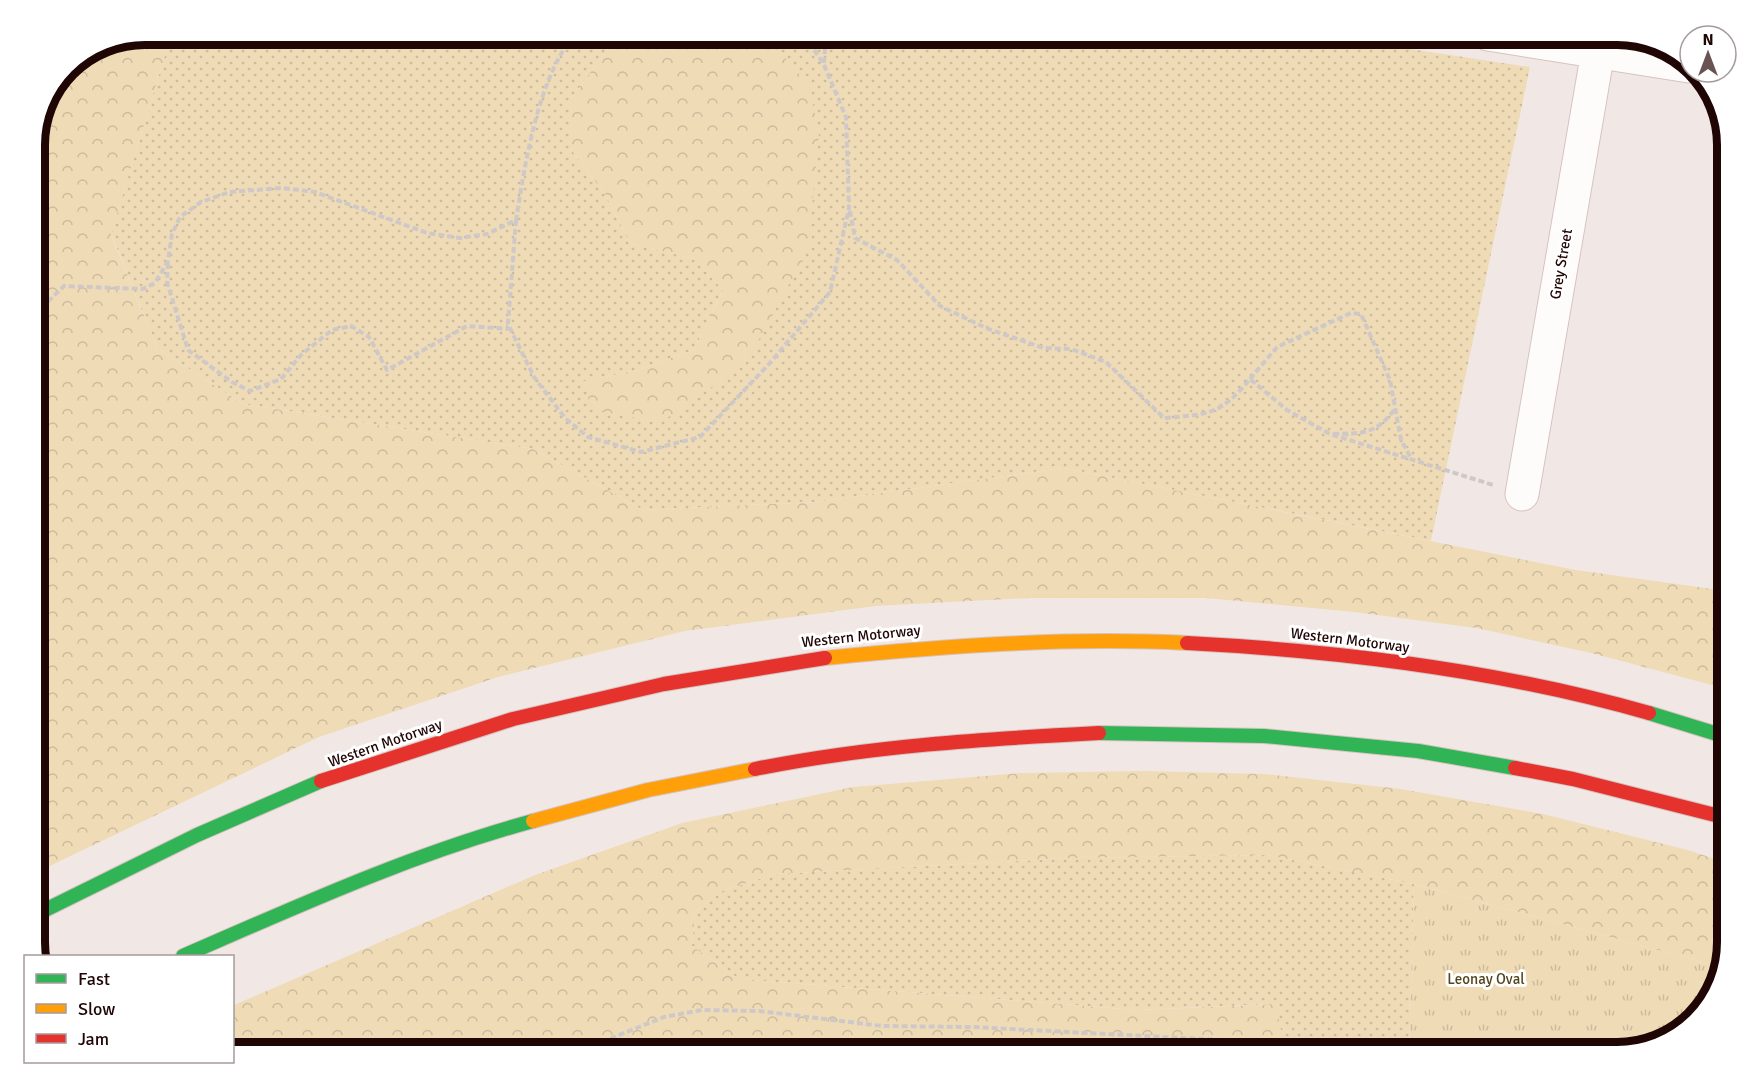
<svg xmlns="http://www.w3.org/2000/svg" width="1762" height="1087" font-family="Signika,sans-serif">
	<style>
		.grass { fill: url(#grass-dots) }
		.forest { fill: url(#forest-crowns) }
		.park { fill: url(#park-tufts) }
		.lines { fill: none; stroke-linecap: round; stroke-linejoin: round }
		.street-casing { stroke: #d6c3c0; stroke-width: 35 }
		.fast-casing { stroke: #d6c3c0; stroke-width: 16 }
		.slow-casing { stroke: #d6c3c0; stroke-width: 16 }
		.jam-casing { stroke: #d6c3c0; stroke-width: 16 }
		.path { stroke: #cec9c8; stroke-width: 4; stroke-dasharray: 6 3; stroke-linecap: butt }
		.street { stroke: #fdfcfb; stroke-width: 33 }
		.fast { stroke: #30b455; stroke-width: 14 }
		.slow { stroke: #ff9f0a; stroke-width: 14 }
		.jam { stroke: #e5322d; stroke-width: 14 }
		.labels { text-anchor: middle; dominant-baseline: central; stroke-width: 6; stroke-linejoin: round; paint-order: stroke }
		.street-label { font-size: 15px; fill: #1f0504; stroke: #fff }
		.park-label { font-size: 15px; fill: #53441d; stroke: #fff }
		.rim { fill: none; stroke: #1f0504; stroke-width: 8 }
	</style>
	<defs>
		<pattern id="grass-dots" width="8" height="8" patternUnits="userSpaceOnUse" patternTransform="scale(1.5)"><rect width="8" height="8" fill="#efdcb7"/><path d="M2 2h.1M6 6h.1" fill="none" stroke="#ccbb9c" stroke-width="1.8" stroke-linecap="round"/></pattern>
		<pattern id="forest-crowns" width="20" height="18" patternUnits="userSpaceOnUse" patternTransform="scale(1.5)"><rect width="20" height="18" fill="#efdcb7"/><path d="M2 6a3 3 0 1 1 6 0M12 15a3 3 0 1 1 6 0" fill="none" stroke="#ccbb9c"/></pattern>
		<pattern id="park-tufts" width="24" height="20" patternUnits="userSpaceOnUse" patternTransform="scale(1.5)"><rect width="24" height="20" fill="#efdcb7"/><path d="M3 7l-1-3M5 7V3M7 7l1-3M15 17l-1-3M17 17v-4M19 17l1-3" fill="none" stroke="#ccbb9c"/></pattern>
	</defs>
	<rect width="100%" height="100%" fill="#f1e8e6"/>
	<!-- grass -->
	<g class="grass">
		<polygon points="171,35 618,35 570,100 570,148 605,194 630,243 695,259 723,290 694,350 638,370 585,381 746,363 776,47 744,35 1318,35 1530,67 1431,541 1063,468 815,502 643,510 533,449 243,404 157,348 111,233"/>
		<polygon points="1267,855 1414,884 1409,1052 1284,1047 1274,1004 1137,1010 739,979 692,946 695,912 722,891 775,874 1073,858"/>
	</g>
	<!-- forest -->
	<g class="forest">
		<polygon points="145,34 171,35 111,234 157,348 243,404 533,449 643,510 815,502 1063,468 1576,570 1727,591 1727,689 1591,653 1476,628 1354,612 1206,598 1030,598 876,606 685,631 498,677 319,737 35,873 35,138 67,67 103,43"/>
		<polygon points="618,35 744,35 776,47 809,86 819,133 808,250 746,363 660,423 591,409 584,381 638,370 694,350 723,290 695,259 630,243 605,194 570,148 570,100"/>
		<polygon points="1146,771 1265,774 1401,789 1543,814 1688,850 1727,863 1727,943 1721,967 1414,884 1267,855 1073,858 775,874 722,891 695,912 692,946 739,979 1137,1010 1275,1004 1285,1047 1365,1052 233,1052 232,1006 535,875 682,823 853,787 1020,773"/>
	</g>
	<!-- park -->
	<polygon class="park" points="1414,884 1721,967 1713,998 1673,1038 1618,1052 1409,1052"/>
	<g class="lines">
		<!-- street casing -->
		<g class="street-casing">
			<g id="street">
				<polyline points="1488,34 1689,66"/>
				<polyline points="1522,494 1601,34"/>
			</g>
		</g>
		<!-- fast casing -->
		<g class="fast-casing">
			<g id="fast">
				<polyline points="1649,713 1727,737"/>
				<polyline points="1099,733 1264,736 1418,751 1515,768"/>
				<polyline points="35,915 197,835 321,781"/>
				<path d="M183 956C298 906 412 854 533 821"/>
			</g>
		</g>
		<!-- slow casing -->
		<g class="slow-casing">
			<g id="slow">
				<path d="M825 658C945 646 1065 637 1187 643"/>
				<polyline points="533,821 648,790 755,769"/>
			</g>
		</g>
		<!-- jam casing -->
		<g class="jam-casing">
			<g id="jam">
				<path d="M1187 643C1342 651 1499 670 1649 713"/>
				<polyline points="1515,768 1573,779 1727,818"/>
				<path d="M755 769C869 746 984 739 1099 733"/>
				<polyline points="321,781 513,719 664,684 825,658"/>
			</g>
		</g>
		<!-- path -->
		<g class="path">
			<polyline points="824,63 826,34"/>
			<path d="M850 211 855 238 897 260 940 306 986 328 1043 348 1071 349 1106 362 1164 418C1210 414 1220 415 1250 379L1287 410 1330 434 1493 485"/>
			<polyline points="516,220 508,324 534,377 565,418 588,437 641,452 700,437 769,364 830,292 849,208 846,117 824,65 804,34"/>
			<polyline points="168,263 167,282 188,350 232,382 250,391 281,379 301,355 332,330 351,326 369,337 387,370 467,326 511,329"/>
			<path d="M35 314 64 286 143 289 155 283 168 261 172 234 180 217 201 202 230 192 282 188 315 192 427 233 460 238 487 234 516 220C525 164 538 77 575 34"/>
			<polyline points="1250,379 1277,347 1351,313 1361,314 1390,380 1401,440 1411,458"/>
			<path d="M1333 434C1364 433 1375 435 1395 409"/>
			<polyline points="577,1052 664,1017 702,1010 759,1011 882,1026 973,1027 1260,1042 1326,1041 1426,1047 1463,1052"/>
		</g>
		<!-- street -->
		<use href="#street" class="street"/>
		<!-- fast -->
		<use href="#fast" class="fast"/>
		<!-- slow -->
		<use href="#slow" class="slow"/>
		<!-- jam -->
		<use href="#jam" class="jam"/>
	</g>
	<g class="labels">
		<!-- street labels -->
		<g class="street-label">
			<text transform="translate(1561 264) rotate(-80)">Grey Street</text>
			<text transform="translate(861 636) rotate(-6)">Western Motorway</text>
			<text transform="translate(1350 640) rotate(7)">Western Motorway</text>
			<text transform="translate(385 743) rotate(-19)">Western Motorway</text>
		</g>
		<!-- park labels -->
		<g class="park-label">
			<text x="1486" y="979">Leonay Oval</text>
		</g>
	</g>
	<!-- crop -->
	<path d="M0 0H1762V1087H0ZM145 45H1617A100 100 0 0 1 1717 145V942A100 100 0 0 1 1617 1042H145A100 100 0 0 1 45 942V145A100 100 0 0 1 145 45Z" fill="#fff" fill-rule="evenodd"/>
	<path class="rim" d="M145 45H1617A100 100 0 0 1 1717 145V942A100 100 0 0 1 1617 1042H145A100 100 0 0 1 45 942V145A100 100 0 0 1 145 45Z"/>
	<!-- legend -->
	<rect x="24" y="955" width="210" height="108" fill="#ffffff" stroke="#a59b9b" stroke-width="1.5"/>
	<rect x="36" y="974" width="30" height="9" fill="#30b455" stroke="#a59b9b" stroke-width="1.5"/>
	<text x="78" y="985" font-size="18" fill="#1f0504">Fast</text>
	<rect x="36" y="1004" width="30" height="9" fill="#ff9f0a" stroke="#a59b9b" stroke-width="1.5"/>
	<text x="78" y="1015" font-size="18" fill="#1f0504">Slow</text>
	<rect x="36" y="1034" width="30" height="9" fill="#e5322d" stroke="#a59b9b" stroke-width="1.5"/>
	<text x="78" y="1045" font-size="18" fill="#1f0504">Jam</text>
	<!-- north arrow -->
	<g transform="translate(1708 54)"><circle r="28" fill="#ffffff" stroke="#a59b9b" stroke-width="1.5"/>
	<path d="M0-4.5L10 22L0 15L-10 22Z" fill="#685453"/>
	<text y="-9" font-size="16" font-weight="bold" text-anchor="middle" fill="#1f0504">N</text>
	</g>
</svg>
